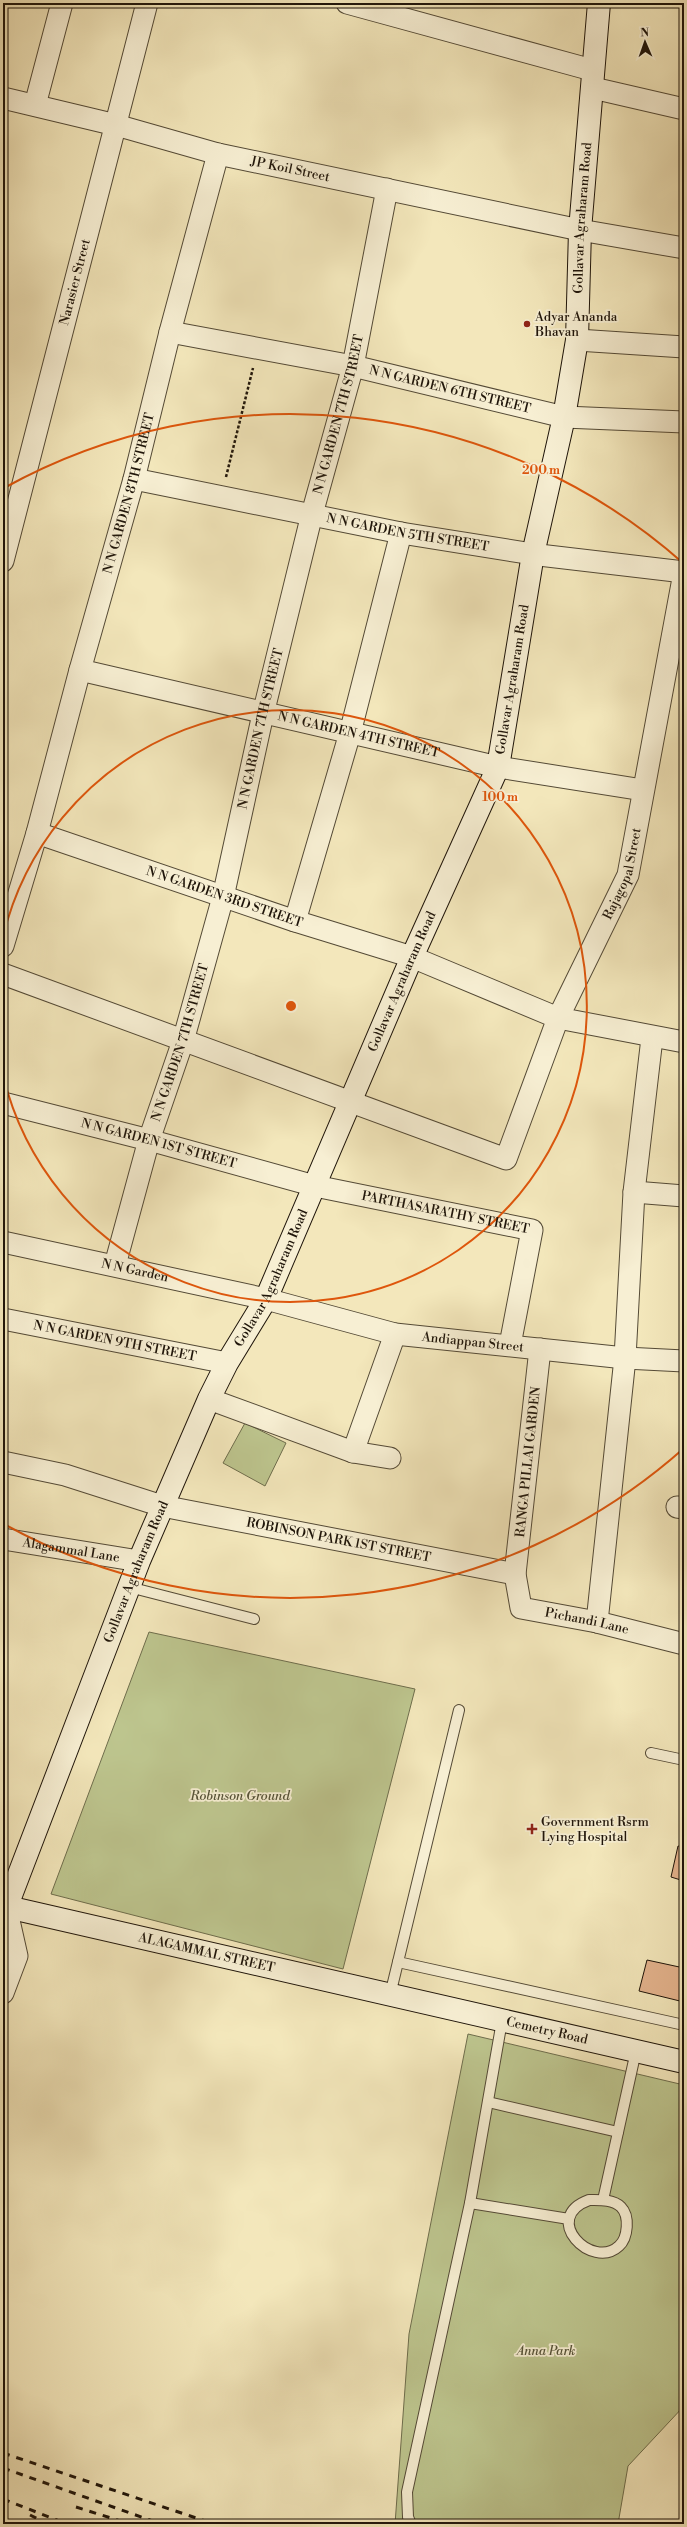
<svg xmlns="http://www.w3.org/2000/svg" width="687" height="2527" font-family="'Libre Bodoni',serif">
	<style>
		.green { fill: #bdc58e; stroke: #6e6d4c }
		.building { fill: #e3b38d; stroke: #1f150a }
		.lines { fill: none; stroke-linecap: round; stroke-linejoin: round }
		.lane-casing { stroke: #544a36; stroke-width: 12 }
		.street-casing { stroke: #544a36; stroke-width: 23 }
		.secondary-casing { stroke: #1f150a; stroke-width: 24 }
		.path { stroke: #1f150a; stroke-width: 2.5; stroke-dasharray: 3 2; stroke-linecap: butt }
		.lane { stroke: #f7efd3; stroke-width: 10 }
		.street { stroke: #f7efd3; stroke-width: 21 }
		.secondary { stroke: #f7efd3; stroke-width: 22 }
		.rail { stroke: #1f150a; stroke-width: 3; stroke-dasharray: 7 7; stroke-linecap: butt }
		.ring { fill: none; stroke: #de560c; stroke-width: 2 }
		.poi-dot { fill: #8f2418; stroke: #f7efd3; stroke-width: 1.5 }
		.labels { text-anchor: middle; dominant-baseline: central; stroke-width: 3.5; stroke-linejoin: round; paint-order: stroke }
		.street-label { font-size: 13px; fill: #1f150a; stroke: #f7efd3 }
		.poi-label { font-size: 13px; fill: #1f150a; stroke: #f7efd3; text-anchor: start }
		.park-label { font-size: 13px; font-style: italic; fill: #565338; stroke: #f7efd3 }
		.centre { fill: #de560c; stroke: #f7efd3; stroke-width: 2 }
		.ring-label { font-size: 12px; text-anchor: middle; font-weight: bold; fill: #de560c; stroke: #f7efd3; stroke-width: 3.5; stroke-linejoin: round; paint-order: stroke }
	</style>
	<rect width="100%" height="100%" fill="#f3e7bb"/>
	<filter id="stains"><feTurbulence type="fractalNoise" baseFrequency=".005" numOctaves="4"/><feColorMatrix values="0 0 0 0 .2 0 0 0 0 .09 0 0 0 0 .02 0 0 0 .5 -.17"/></filter>
	<radialGradient id="worn" r=".72"><stop offset=".6" stop-color="#630" stop-opacity="0"/><stop offset="1" stop-color="#630" stop-opacity=".3"/></radialGradient>
	<!-- green -->
	<g class="green">
		<polygon points="245,1423 286,1443 265,1486 223,1463"/>
		<polygon points="149,1632 415,1689 343,1969 51,1894"/>
		<polygon points="468,2034 684,2085 684,2406 628,2466 618,2524 395,2524 409,2334"/>
	</g>
	<!-- building -->
	<g class="building">
		<polygon points="678,1846 684,1847 684,1881 671,1877"/>
		<polygon points="647,1960 684,1968 684,2002 639,1991"/>
	</g>
	<g class="lines">
		<!-- lane casing -->
		<g class="lane-casing">
			<g id="lane">
				<polyline points="129,1587 254,1619"/>
				<polyline points="459,1710 398,1962 684,2025"/>
				<polyline points="651,1753 684,1760"/>
				<polyline points="390,1995 398,1962"/>
				<polyline points="488,2102 618,2132"/>
				<path d="M589 2200C599 2200 613 2199 621 2207 630 2216 628 2238 619 2246 592 2271 540 2218 589 2200Z"/>
				<polyline points="603,2200 636,2051"/>
				<polyline points="470,2203 569,2219"/>
				<polyline points="411,2524 408,2517 407,2492 470,2203 502,2021"/>
			</g>
		</g>
		<!-- street casing -->
		<g class="street-casing">
			<g id="street">
				<polyline points="347,3 592,70"/>
				<polyline points="593,88 684,109"/>
				<path id="s1" d="M3 98 116 125 218 154 580 230 684 248"/>
				<polyline points="35,105 62,3"/>
				<path id="s2" d="M170 332 353 366 564 417 684 422"/>
				<polyline points="577,340 684,347"/>
				<path id="s3" d="M134 479 401 533 539 555 684 572"/>
				<path id="s4" d="M3 561 147 3"/>
				<path id="s5" d="M80 670 498 767 643 790"/>
				<path id="s6" d="M37 833 295 921 412 957 558 1018 684 1042"/>
				<polyline points="295,921 350,733 401,533"/>
				<path id="s7" d="M3 946 37 833 80 670 134 479 170 332 218 154"/>
				<path id="s8" d="M3 974 506 1159 558 1018 628 875 684 573"/>
				<path id="s9" d="M3 1103 149 1140 315 1186 532 1230 510 1345"/>
				<polyline points="634,1192 684,1196"/>
				<path id="s10" d="M3 1242 266 1299 395 1334 625 1358 684 1361"/>
				<path id="s11" d="M115 1265 149 1140 183 1041 223 897 263 714 312 514 353 366 387 189"/>
				<path id="s12" d="M3 1319 227 1363"/>
				<path id="s13" d="M540 1349 515 1574 521 1608 597 1622 684 1644"/>
				<polyline points="209,1399 353,1452 390,1458"/>
				<polyline points="353,1452 395,1334"/>
				<path id="s14" d="M3 1462 65 1475 162 1506 515 1574"/>
				<polyline points="677,1507 684,1508"/>
				<path id="s15" d="M3 1539 139 1561"/>
				<polyline points="597,1622 625,1358 634,1192 652,1038"/>
				<polyline points="3,1910 6,1907 17,1956 3,1993"/>
			</g>
		</g>
		<!-- secondary casing -->
		<g class="secondary-casing">
			<g id="secondary">
				<path id="s16" d="M3 1906 684 2062"/>
				<path id="s17" d="M3 1916 139 1561 209 1399 227 1363 266 1299 412 957 498 767 533 554 564 417 577 340 580 230 599 3"/>
			</g>
		</g>
		<!-- path -->
		<polyline class="path" points="226,477 253,368"/>
		<!-- lane -->
		<use href="#lane" class="lane"/>
		<!-- street -->
		<use href="#street" class="street"/>
		<!-- secondary -->
		<use href="#secondary" class="secondary"/>
		<!-- rail -->
		<g class="rail">
			<polyline points="3,2453 214,2524"/>
			<polyline points="3,2468 161,2524"/>
			<polyline points="3,2499 67,2524"/>
			<polyline points="76,2507 130,2524"/>
			<polyline points="30,2515 48,2524"/>
		</g>
	</g>
	<!-- distance rings -->
	<g class="ring">
		<path d="M3 937A296 296 0 1 1 3 1075"/>
		<path d="M683 1449A592 592 0 0 1 4 1524M4 488A592 592 0 0 1 683 563"/>
	</g>
	<!-- markers -->
	<g class="poi-dot">
		<circle cx="527" cy="324" r="4"/>
		<path d="M530 1823h4v4h4v4h-4v4h-4v-4h-4v-4h4z"/>
	</g>
	<g class="labels">
		<!-- street labels -->
		<g class="street-label">
			<text stroke="none"><textPath href="#s1" startOffset="296">JP Koil Street</textPath></text>
			<text stroke="none"><textPath href="#s17" startOffset="1809">Gollavar Agraharam Road</textPath></text>
			<text stroke="none"><textPath href="#s4" startOffset="288">Narasier Street</textPath></text>
			<text stroke="none"><textPath href="#s2" startOffset="286">N N GARDEN 6TH STREET</textPath></text>
			<text stroke="none"><textPath href="#s11" startOffset="880">N N GARDEN 7TH STREET</textPath></text>
			<text stroke="none"><textPath href="#s7" startOffset="470">N N GARDEN 8TH STREET</textPath></text>
			<text stroke="none"><textPath href="#s3" startOffset="279">N N GARDEN 5TH STREET</textPath></text>
			<text stroke="none"><textPath href="#s17" startOffset="1341">Gollavar Agraharam Road</textPath></text>
			<text stroke="none"><textPath href="#s11" startOffset="556">N N GARDEN 7TH STREET</textPath></text>
			<text stroke="none"><textPath href="#s5" startOffset="286">N N GARDEN 4TH STREET</textPath></text>
			<text stroke="none"><textPath href="#s8" startOffset="845">Rajagopal Street</textPath></text>
			<text stroke="none"><textPath href="#s6" startOffset="198">N N GARDEN 3RD STREET</textPath></text>
			<text stroke="none"><textPath href="#s17" startOffset="1017">Gollavar Agraharam Road</textPath></text>
			<text stroke="none"><textPath href="#s11" startOffset="232">N N GARDEN 7TH STREET</textPath></text>
			<text stroke="none"><textPath href="#s9" startOffset="161">N N GARDEN 1ST STREET</textPath></text>
			<text stroke="none"><textPath href="#s9" startOffset="456">PARTHASARATHY STREET</textPath></text>
			<text stroke="none"><textPath href="#s10" startOffset="135">N N Garden</textPath></text>
			<text stroke="none"><textPath href="#s17" startOffset="693">Gollavar Agraharam Road</textPath></text>
			<text stroke="none"><textPath href="#s12" startOffset="114">N N GARDEN 9TH STREET</textPath></text>
			<text stroke="none"><textPath href="#s10" startOffset="481">Andiappan Street</textPath></text>
			<text transform="translate(528 1462) rotate(-84)">RANGA PILLAI GARDEN</text>
			<text stroke="none"><textPath href="#s14" startOffset="345">ROBINSON PARK 1ST STREET</textPath></text>
			<text stroke="none"><textPath href="#s15" startOffset="69">Alagammal Lane</textPath></text>
			<text stroke="none"><textPath href="#s17" startOffset="369">Gollavar Agraharam Road</textPath></text>
			<text stroke="none"><textPath href="#s13" startOffset="328">Pichandi Lane</textPath></text>
			<text stroke="none"><textPath href="#s16" startOffset="209">ALAGAMMAL STREET</textPath></text>
			<text stroke="none"><textPath href="#s16" startOffset="558">Cemetry Road</textPath></text>
		</g>
		<!-- poi labels -->
		<g class="poi-label">
			<text x="535" y="317">Adyar Ananda<tspan x="535" dy="15">Bhavan</tspan></text>
			<text x="541" y="1822">Government Rsrm<tspan x="541" dy="15">Lying Hospital</tspan></text>
		</g>
		<!-- park labels -->
		<g class="park-label">
			<text x="240" y="1796">Robinson Ground</text>
			<text x="546" y="2351">Anna Park</text>
		</g>
	</g>
	<circle cx="291" cy="1006" r="6" class="centre"/>
	<g class="ring-label">
		<text x="541" y="474">200 m</text>
		<text x="500" y="801">100 m</text>
	</g>
	<!-- margin -->
	<rect width="687" height="2527" fill="none" stroke="#f3e7bb" stroke-width="16"/>
	<rect x="4" y="4" width="679" height="2519" fill="none" stroke="#1f150a" stroke-width="2"/>
	<rect x="8" y="8" width="671" height="2511" fill="none" stroke="#1f150a"/>
	<!-- north arrow -->
	<g transform="translate(645 42) rotate(358)" stroke="#f7efd3" stroke-width="3" paint-order="stroke">
	<path d="M0-3L7 15L0 10L-7 15Z" fill="#1f150a"/>
	<text y="-6" font-size="11" font-weight="bold" text-anchor="middle" fill="#1f150a">N</text>
	</g>
	<rect width="100%" height="100%" filter="url(#stains)"/>
	<rect width="100%" height="100%" fill="url(#worn)"/>
</svg>
